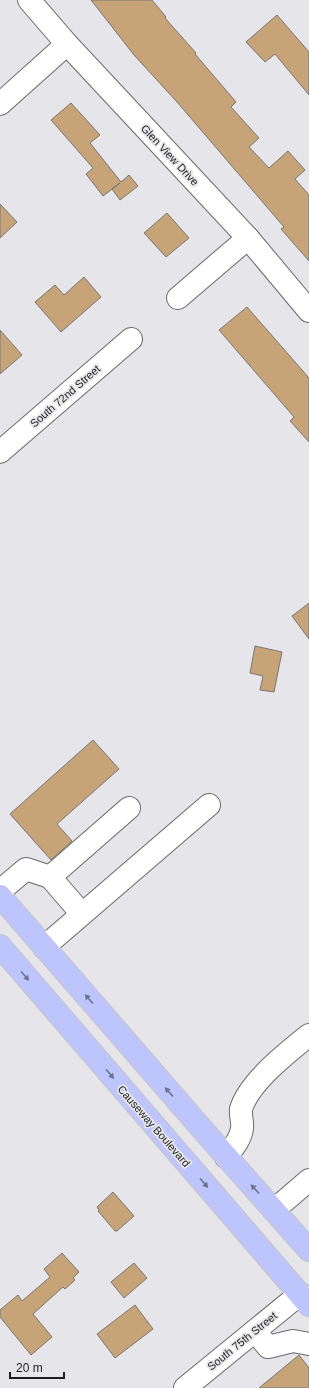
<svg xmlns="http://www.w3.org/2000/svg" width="309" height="1388" font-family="Arial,sans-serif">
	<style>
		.building { fill: #c6a477; stroke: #797774 }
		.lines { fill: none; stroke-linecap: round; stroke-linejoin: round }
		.minor-casing { stroke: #68696b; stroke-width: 24 }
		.major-casing { stroke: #c4c4c5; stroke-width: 24 }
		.minor { stroke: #fff; stroke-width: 22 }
		.major { stroke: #bdc5fc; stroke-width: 22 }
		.oneway { fill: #6d728e }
		.labels { text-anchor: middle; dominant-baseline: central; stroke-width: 3.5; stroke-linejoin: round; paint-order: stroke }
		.street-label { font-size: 11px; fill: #1d1e1f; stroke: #e6e6ea }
	</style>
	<rect width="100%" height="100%" fill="#e6e6ea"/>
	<!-- building -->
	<g class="building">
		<polygon points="91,0 152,0 166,17 165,18 196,53 195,54 236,102 231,107 259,138 249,147 269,168 288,151 305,170 295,179 309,195 309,261 281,229 284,227 177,102 134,55"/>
		<polygon points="277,15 309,52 309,95 275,54 265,62 246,42"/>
		<polygon points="71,103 100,135 90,143 121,182 129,175 138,186 120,200 112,189 120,183 103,196 86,174 93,168 51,120"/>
		<polygon points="0,204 17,222 0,238"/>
		<polygon points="167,213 189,238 166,257 144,233"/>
		<polygon points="84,277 101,297 61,332 35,302 55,285 64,295"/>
		<polygon points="247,307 309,378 309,442 290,421 294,417 219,330"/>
		<polygon points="0,330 22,355 0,374"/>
		<polygon points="309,603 309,639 292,616"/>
		<polygon points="255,646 282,652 274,692 260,690 263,676 250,673"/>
		<polygon points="93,740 119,769 57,824 72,841 51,860 10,814"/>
		<polygon points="113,1192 134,1216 117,1231 115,1231 98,1211 99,1210 97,1207"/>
		<polygon points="62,1253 79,1272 73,1278 75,1280 65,1289 63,1287 33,1314 52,1337 31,1355 0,1317 0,1310 18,1295 22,1301 50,1277 44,1269"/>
		<polygon points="134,1263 147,1278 124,1298 111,1282"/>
		<polygon points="135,1305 153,1329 115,1358 97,1334"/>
		<polygon points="299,1355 309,1368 309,1388 259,1388"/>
	</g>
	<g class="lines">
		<!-- minor casing -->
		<g class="minor-casing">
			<g id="minor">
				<polyline points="29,0 67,44 248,238 309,311"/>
				<polyline points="0,104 67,44"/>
				<polyline points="178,298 248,238"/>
				<polyline points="0,452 131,339"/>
				<polyline points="0,891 26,869 50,877"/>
				<polyline points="82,914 50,877 129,808"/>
				<polyline points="44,947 209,805"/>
				<path d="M226 1157C233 1148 241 1139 242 1128 243 1122 240 1115 241 1109 249 1082 288 1052 309 1035"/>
				<polyline points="274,1210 309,1180"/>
				<polyline points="255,1331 268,1347 293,1341 309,1344"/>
				<polyline points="185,1388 300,1294"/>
			</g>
		</g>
		<!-- major casing -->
		<g class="major-casing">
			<g id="major">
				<polyline points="0,896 202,1129 309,1250"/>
				<polyline points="0,946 309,1305"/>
			</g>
		</g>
		<!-- minor -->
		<use href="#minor" class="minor"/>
		<!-- major -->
		<use href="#major" class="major"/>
	</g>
	<!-- one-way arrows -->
	<defs><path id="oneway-solid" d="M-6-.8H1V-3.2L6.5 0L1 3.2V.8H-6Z"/></defs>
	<g class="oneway">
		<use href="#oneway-solid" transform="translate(25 976) rotate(49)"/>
		<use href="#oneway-solid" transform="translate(89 999) rotate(-131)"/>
		<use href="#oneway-solid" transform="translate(110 1074) rotate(49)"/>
		<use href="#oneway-solid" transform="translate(169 1092) rotate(-131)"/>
		<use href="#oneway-solid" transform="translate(204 1183) rotate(49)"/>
		<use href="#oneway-solid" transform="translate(255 1189) rotate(-132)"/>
	</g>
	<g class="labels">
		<!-- street labels -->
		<g class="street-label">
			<text transform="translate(170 155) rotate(47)">Glen View Drive</text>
			<text transform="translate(65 396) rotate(-41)">South 72nd Street</text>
			<text transform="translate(154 1126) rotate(49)">Causeway Boulevard</text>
			<text transform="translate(242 1341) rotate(-39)">South 75th Street</text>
		</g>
	</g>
	<!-- scale -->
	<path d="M10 1372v6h54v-6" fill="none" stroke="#1d1e1f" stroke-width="2"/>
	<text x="16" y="1372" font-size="12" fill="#1d1e1f" stroke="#e6e6ea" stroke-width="3" paint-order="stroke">20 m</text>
</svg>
